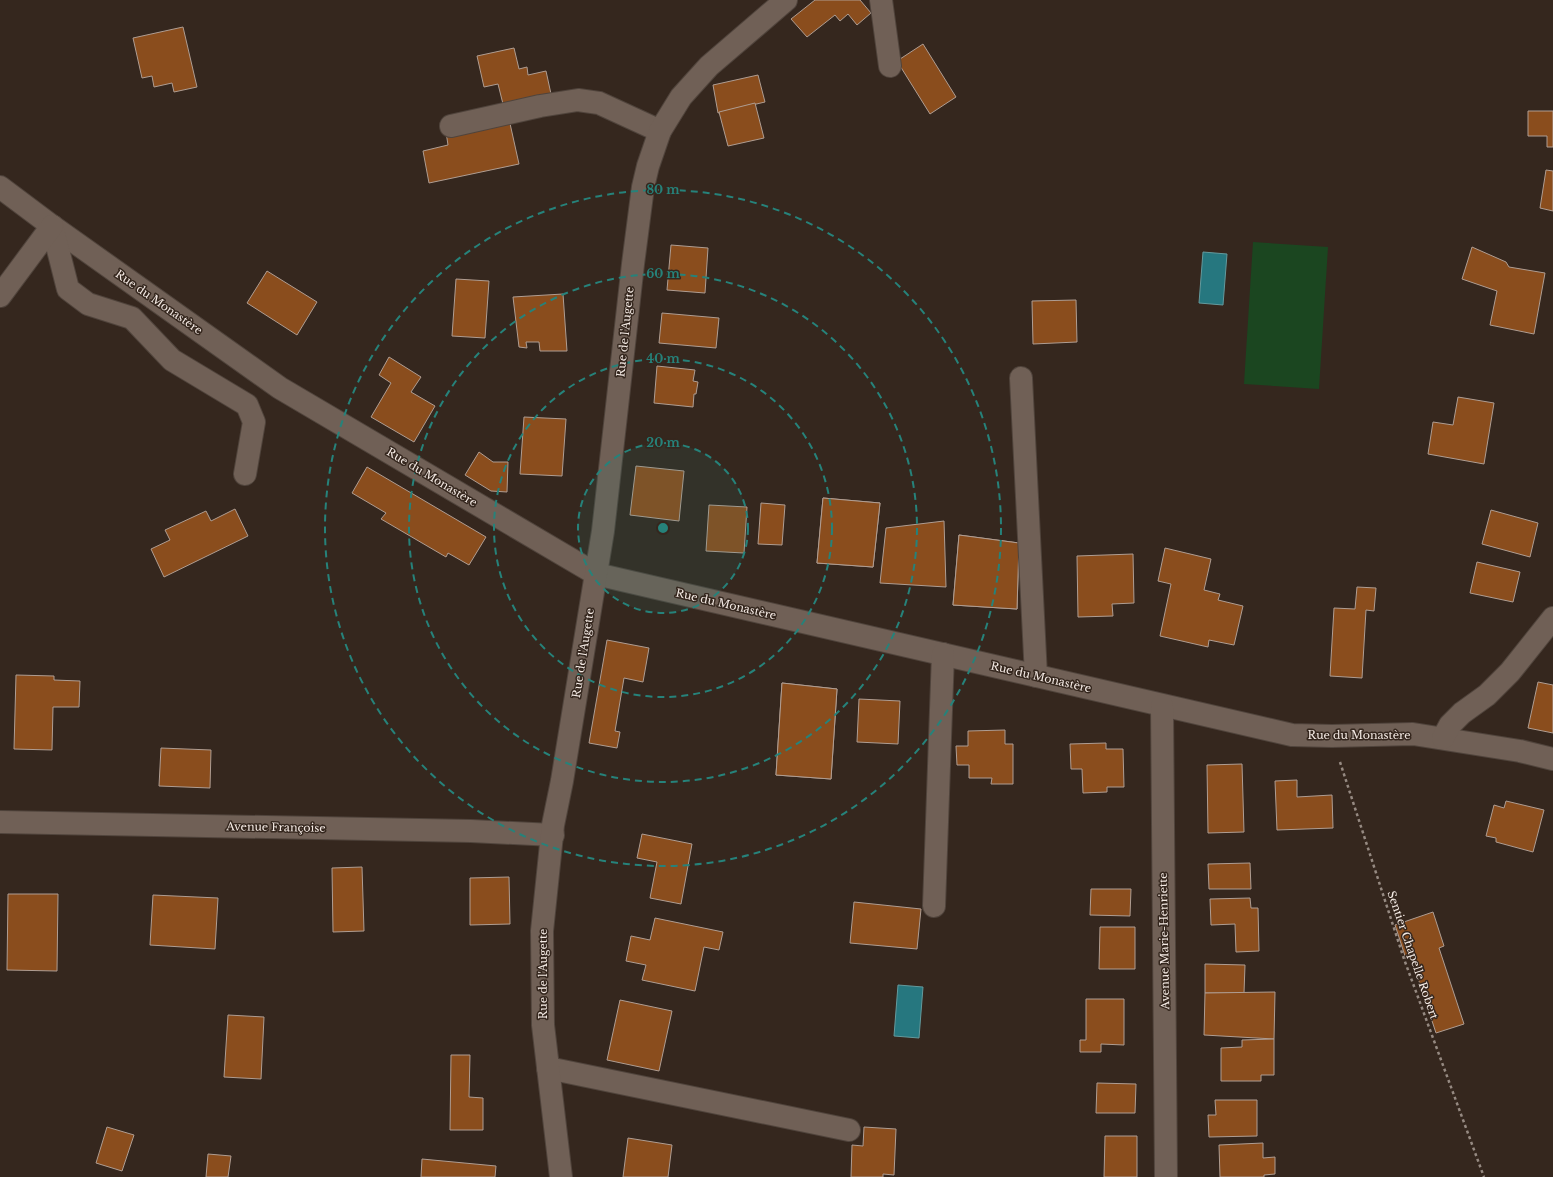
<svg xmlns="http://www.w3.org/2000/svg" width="1553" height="1177" font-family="'Libre Baskerville',serif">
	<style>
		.green { fill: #1b4620 }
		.water { fill: #26777f; stroke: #649a9d }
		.building { fill: #8a4d1d; stroke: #af9d92 }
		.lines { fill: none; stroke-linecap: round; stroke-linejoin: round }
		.minor-casing { stroke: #50443c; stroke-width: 24 }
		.path { stroke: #968a82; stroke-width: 2.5; stroke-dasharray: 3 3; stroke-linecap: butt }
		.minor { stroke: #706056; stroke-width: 22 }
		.ring { fill: none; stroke: #26827a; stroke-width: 2; stroke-dasharray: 7 5 }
		.labels { text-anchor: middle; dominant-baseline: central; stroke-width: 3; stroke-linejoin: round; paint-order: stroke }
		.street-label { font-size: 11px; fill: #f4eae4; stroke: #35271e }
		.centre { fill: #26827a; stroke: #35271e; stroke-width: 2 }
		.ring-label { font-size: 12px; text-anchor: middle; font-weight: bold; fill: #26827a; stroke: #35271e; stroke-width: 3; stroke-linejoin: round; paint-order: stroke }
	</style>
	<rect width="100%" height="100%" fill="#35271e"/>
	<!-- green -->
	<polygon class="green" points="1253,242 1328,247 1319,389 1244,384"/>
	<!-- water -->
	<g class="water">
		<polygon points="1203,252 1227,254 1223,305 1199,303"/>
		<polygon points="898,985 923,987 919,1038 894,1036"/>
	</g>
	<!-- building -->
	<g class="building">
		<polygon points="815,0 860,0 871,13 857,25 848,14 840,21 835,15 807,37 791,19"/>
		<polygon points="183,27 197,87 174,92 172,83 154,87 152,76 142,78 133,38"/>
		<polygon points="923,44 956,97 930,114 897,61"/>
		<polygon points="514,48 519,69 527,67 528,75 546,71 551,94 503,104 498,84 484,87 477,56"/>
		<polygon points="758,75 765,102 718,113 713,85"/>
		<polygon points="755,103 764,138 728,146 719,112"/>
		<polygon points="1528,111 1553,111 1553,147 1547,147 1547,136 1528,136"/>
		<polygon points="509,119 519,164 429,183 423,151 448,145 446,132"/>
		<polygon points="1546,170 1553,171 1553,211 1540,208"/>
		<polygon points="671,245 708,248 705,293 667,290"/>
		<polygon points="1472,247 1506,262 1509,267 1545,273 1534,334 1490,325 1497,291 1462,279"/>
		<polygon points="267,271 317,302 297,335 247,303"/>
		<polygon points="456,279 489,281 485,338 452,336"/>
		<polygon points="563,294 567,351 540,351 539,342 526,342 527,348 519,347 513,297"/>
		<polygon points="1076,300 1077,342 1033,344 1032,301"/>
		<polygon points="662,313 719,318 716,348 659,343"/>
		<polygon points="389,357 421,377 411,392 435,406 414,442 371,417 391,383 379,375"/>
		<polygon points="657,366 695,370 693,381 698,382 696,394 694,394 693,407 654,403"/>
		<polygon points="1458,397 1494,403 1484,464 1428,454 1433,422 1453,425"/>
		<polygon points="524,417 566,419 562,476 520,474"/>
		<polygon points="479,452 493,462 508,462 507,492 491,491 465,475"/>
		<polygon points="636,466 684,471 679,521 630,515"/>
		<polygon points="367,467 486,537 469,565 448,553 446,557 381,519 386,513 352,493"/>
		<polygon points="823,498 880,503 873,567 817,563"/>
		<polygon points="823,498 880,503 873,567 817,563"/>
		<polygon points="761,503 785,505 782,545 758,544"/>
		<polygon points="709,505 747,507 744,553 706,551"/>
		<polygon points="235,509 248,536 164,577 151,549 170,540 165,530 206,511 211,521"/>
		<polygon points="1491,510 1538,523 1530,557 1482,544"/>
		<polygon points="944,521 946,587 880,583 886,528"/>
		<polygon points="959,535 1019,543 1017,609 953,605"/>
		<polygon points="959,535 1019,543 1017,609 953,605"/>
		<polygon points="1165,548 1211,559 1204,590 1220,594 1218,600 1243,606 1234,645 1209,640 1208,647 1160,636 1171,584 1158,581"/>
		<polygon points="1133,554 1134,603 1112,604 1113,616 1078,617 1077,556"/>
		<polygon points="1477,562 1520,572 1513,602 1470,593"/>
		<polygon points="1357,587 1376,588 1374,611 1366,610 1362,678 1330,676 1334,608 1355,609"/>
		<polygon points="607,640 649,648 643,682 624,678 615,731 620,732 617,748 589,743"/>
		<polygon points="16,675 54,676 54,680 80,681 79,707 53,707 52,750 14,749"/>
		<polygon points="1538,682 1553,685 1553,733 1528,728"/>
		<polygon points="782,683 837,689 831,779 776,775"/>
		<polygon points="782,683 837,689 831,779 776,775"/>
		<polygon points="859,699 900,701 898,744 857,742"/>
		<polygon points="1005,730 1005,744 1013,744 1013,784 991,784 992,778 969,778 969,765 957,765 956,746 968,746 968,731"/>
		<polygon points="1106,743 1106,749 1123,749 1124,787 1107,787 1107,792 1083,793 1082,769 1071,769 1070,744"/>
		<polygon points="161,748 211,750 210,788 159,786"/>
		<polygon points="1242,764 1244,832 1208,833 1207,765"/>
		<polygon points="1297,780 1297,797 1332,795 1333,828 1277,830 1275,781"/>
		<polygon points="1506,801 1544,810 1533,852 1496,842 1496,838 1486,836 1494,805 1504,808"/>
		<polygon points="642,834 692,844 681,904 650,898 657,862 637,858"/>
		<polygon points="1250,863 1251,889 1209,889 1208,864"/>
		<polygon points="362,867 364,931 333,932 332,868"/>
		<polygon points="509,877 510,924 470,925 470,878"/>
		<polygon points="1091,889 1131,889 1130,916 1090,915"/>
		<polygon points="8,894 58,894 57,971 7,970"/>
		<polygon points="153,895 218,898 215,949 150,945"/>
		<polygon points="1250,898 1251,908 1258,908 1259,951 1236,952 1235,924 1211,925 1210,899"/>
		<polygon points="854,902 921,909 917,949 850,943"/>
		<polygon points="1433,912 1444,946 1439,948 1464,1024 1436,1033 1411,957 1406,959 1395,925"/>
		<polygon points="655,918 723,932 719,950 704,947 695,991 642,980 646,965 626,961 631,936 650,940"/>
		<polygon points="1100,927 1135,927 1135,969 1099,969"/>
		<polygon points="1205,964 1245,965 1244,993 1205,993"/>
		<polygon points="1275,992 1274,1039 1204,1035 1205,993"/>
		<polygon points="1086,999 1124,999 1124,1045 1101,1044 1101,1052 1080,1052 1080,1040 1086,1040"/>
		<polygon points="620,1000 672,1011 659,1071 607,1060"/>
		<polygon points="228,1015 264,1017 261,1079 224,1077"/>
		<polygon points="1274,1039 1274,1075 1261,1075 1261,1081 1221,1081 1221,1048 1242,1047 1242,1040"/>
		<polygon points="451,1055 470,1055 469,1097 483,1098 483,1130 450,1130"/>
		<polygon points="1097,1083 1136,1084 1135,1113 1096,1113"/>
		<polygon points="1215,1100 1257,1100 1257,1136 1209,1137 1208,1115 1216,1115"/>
		<polygon points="107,1127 134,1135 122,1171 96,1163"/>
		<polygon points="864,1127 896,1129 894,1175 883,1174 883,1177 851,1177 852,1145 863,1146"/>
		<polygon points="1105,1136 1137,1136 1137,1177 1104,1177"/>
		<polygon points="628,1138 672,1145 668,1177 623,1177"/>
		<polygon points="1263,1143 1263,1158 1275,1157 1275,1174 1264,1175 1264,1177 1220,1177 1219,1145"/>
		<polygon points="208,1154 231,1156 228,1177 206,1177"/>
		<polygon points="422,1159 496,1166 495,1177 421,1177"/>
	</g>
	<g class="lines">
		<!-- minor casing -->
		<g class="minor-casing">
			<g id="minor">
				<polyline points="881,0 890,66"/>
				<polyline points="451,126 540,106 578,100 599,103 660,131"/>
				<polyline points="0,187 52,226 280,388 596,574 1292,735 1332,736 1413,734 1520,751 1553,759"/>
				<polyline points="52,226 68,289 88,304 132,318 172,360 247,405 254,422 245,474"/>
				<polyline points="0,296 52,226"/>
				<polyline points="1021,378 1036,676"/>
				<polyline points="1162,706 1166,1177"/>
				<polyline points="1443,738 1450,725 1462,713 1487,695 1510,672 1553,618"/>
				<polyline points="0,822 471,831 553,835"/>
				<polyline points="934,906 943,654"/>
				<polyline points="548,1068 849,1130"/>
				<polyline points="561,1177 543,1025 542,931 553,825 562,781 603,531 633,264 643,187 648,166 660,131 681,97 709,66 786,0"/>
			</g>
		</g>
		<!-- path -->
		<polyline class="path" points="1340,762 1404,959 1484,1177"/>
		<!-- minor -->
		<use href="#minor" class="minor"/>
	</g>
	<!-- distance rings -->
	<circle cx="663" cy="528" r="85" fill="#26827a" fill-opacity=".12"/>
	<g class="ring">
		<circle cx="663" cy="528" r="85"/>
		<circle cx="663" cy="528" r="169"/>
		<circle cx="663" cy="528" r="254"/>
		<circle cx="663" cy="528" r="338"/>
	</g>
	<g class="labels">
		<!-- street labels -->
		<g class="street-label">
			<text transform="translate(159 302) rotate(35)">Rue du Monastère</text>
			<text transform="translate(625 332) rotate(-84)">Rue de l'Augette</text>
			<text transform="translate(432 477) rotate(31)">Rue du Monastère</text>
			<text transform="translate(726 604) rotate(13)">Rue du Monastère</text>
			<text transform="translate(583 653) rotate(-81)">Rue de l'Augette</text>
			<text transform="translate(1041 677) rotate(13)">Rue du Monastère</text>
			<text x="1359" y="735">Rue du Monastère</text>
			<text transform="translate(276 827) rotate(1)">Avenue Françoise</text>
			<text transform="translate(1164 941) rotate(-91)">Avenue Marie-Henriette</text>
			<text transform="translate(1413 955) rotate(71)">Sentier Chapelle Robert</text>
			<text transform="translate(543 974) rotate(-90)">Rue de l'Augette</text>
		</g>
	</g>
	<circle cx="663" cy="528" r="6" class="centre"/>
	<g class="ring-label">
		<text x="663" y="194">80 m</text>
		<text x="663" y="278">60 m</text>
		<text x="663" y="363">40 m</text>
		<text x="663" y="447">20 m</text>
	</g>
</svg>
